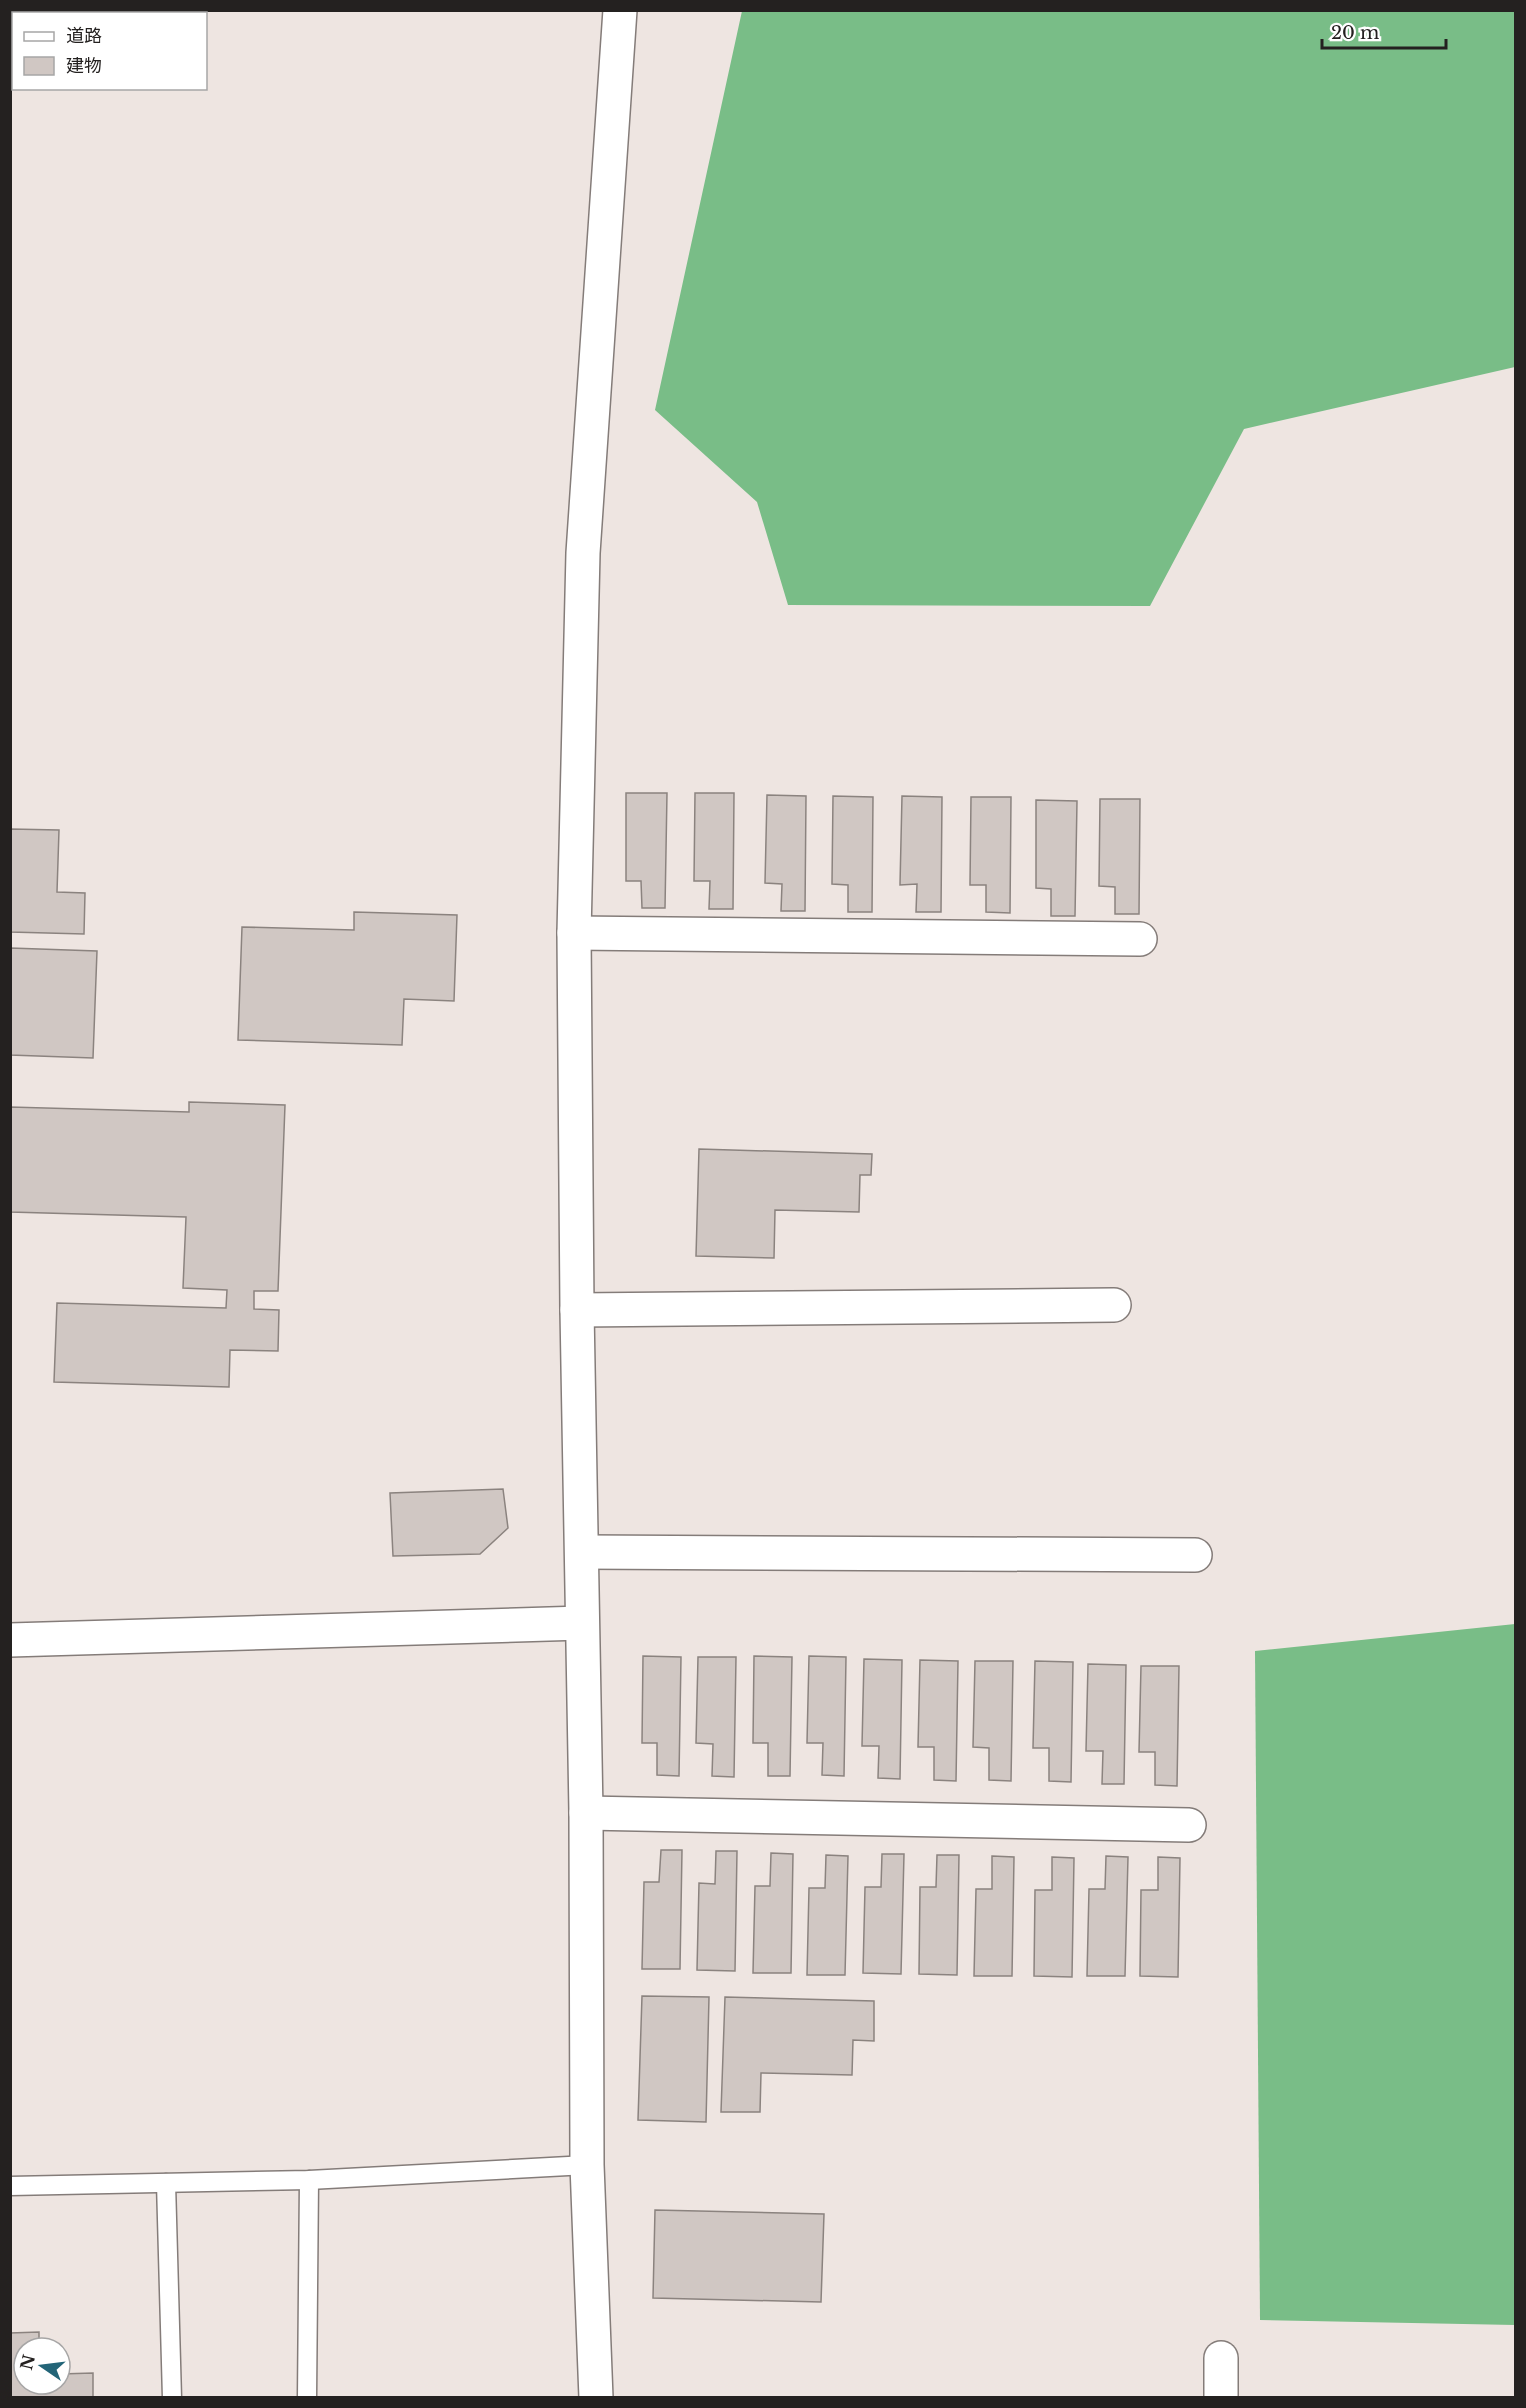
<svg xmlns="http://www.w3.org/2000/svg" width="1526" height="2408" font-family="'Libre Baskerville','Noto Sans JP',serif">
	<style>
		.forest { fill: #79bd87 }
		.building { fill: #d0c7c3; stroke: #8b837f; stroke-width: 1.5 }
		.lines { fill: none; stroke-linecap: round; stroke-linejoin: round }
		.service-casing { stroke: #847c79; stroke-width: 21 }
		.minor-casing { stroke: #847c79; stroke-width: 36 }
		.tertiary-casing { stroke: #847c79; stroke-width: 36 }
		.service { stroke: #fff; stroke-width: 18 }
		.minor { stroke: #fff; stroke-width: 33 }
		.tertiary { stroke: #fff; stroke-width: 33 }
	</style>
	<rect width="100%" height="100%" fill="#eee5e1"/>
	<!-- forest -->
	<g class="forest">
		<polygon points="742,11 1515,11 1515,367 1244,429 1150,606 788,605 757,502 655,410"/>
		<polygon points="1515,1624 1515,2325 1260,2320 1255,1651"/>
	</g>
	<!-- building -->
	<g class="building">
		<polygon points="626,793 667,793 665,908 642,908 641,881 626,881"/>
		<polygon points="695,793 734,793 733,909 709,909 710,881 694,881"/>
		<polygon points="767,795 806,796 805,911 781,911 782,884 765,883"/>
		<polygon points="833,796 873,797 872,912 848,912 848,885 832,884"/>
		<polygon points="902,796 942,797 941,912 916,912 917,884 900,885"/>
		<polygon points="971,797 1011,797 1010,913 986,912 986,885 970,885"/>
		<polygon points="1100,799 1140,799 1139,914 1115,914 1115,887 1099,886"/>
		<polygon points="1036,800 1077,801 1075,916 1051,916 1051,889 1036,888"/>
		<polygon points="10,829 59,830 57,892 85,893 84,934 10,932"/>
		<polygon points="354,912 457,915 454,1001 404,999 402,1045 238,1040 242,927 354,930"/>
		<polygon points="10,948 97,951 93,1058 10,1055"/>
		<polygon points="189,1102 285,1105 278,1291 254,1291 254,1309 279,1310 278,1351 230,1350 229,1387 54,1382 57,1303 226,1308 227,1290 183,1288 186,1217 10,1212 10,1107 189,1112"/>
		<polygon points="699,1149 872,1154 871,1175 860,1175 859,1212 775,1210 774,1258 696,1256"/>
		<polygon points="503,1489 508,1528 480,1554 393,1556 390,1493"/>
		<polygon points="643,1656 681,1657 679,1776 657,1775 657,1743 642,1743"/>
		<polygon points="754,1656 792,1657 790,1776 768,1776 768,1743 753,1743"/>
		<polygon points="809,1656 846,1657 844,1776 822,1775 823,1743 807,1743"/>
		<polygon points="698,1657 736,1657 734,1777 712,1776 713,1744 696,1743"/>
		<polygon points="864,1659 902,1660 900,1779 878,1778 879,1746 862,1746"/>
		<polygon points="920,1660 958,1661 956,1781 934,1780 934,1747 918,1747"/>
		<polygon points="975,1661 1013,1661 1011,1781 989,1780 989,1748 973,1747"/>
		<polygon points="1035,1661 1073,1662 1071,1782 1049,1781 1049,1748 1033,1748"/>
		<polygon points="1088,1664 1126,1665 1124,1784 1102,1784 1103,1751 1086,1751"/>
		<polygon points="1141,1666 1179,1666 1177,1786 1155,1785 1155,1752 1139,1752"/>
		<polygon points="661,1850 682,1850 680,1969 642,1969 644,1882 659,1882"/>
		<polygon points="716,1851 737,1851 735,1971 697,1970 699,1883 715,1884"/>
		<polygon points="771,1853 793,1854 791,1973 753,1973 755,1886 770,1886"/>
		<polygon points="882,1854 904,1854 901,1974 863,1973 865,1887 881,1887"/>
		<polygon points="826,1855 848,1856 845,1975 807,1975 809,1888 825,1888"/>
		<polygon points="937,1855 959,1855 957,1975 919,1974 920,1887 936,1887"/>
		<polygon points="992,1856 1014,1857 1012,1976 974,1976 976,1889 992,1889"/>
		<polygon points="1106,1856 1128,1857 1125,1976 1087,1976 1089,1889 1105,1889"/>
		<polygon points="1052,1857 1074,1858 1072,1977 1034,1976 1035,1890 1052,1890"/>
		<polygon points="1158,1857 1180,1858 1178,1977 1140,1976 1141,1890 1158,1890"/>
		<polygon points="642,1996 709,1997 706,2122 638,2120"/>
		<polygon points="725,1997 874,2001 874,2041 853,2040 852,2075 761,2073 760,2112 721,2112"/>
		<polygon points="655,2210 824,2214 821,2302 653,2298"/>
		<polygon points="39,2332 39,2348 24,2348 24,2384 60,2384 60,2374 93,2373 93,2398 10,2398 10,2333"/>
	</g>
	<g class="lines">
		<!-- service casing -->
		<g class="service-casing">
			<g id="service">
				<polyline points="166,2183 172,2398"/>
				<polyline points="10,2186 309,2180 587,2165"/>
				<polyline points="307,2398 309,2180"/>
			</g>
		</g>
		<!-- minor casing -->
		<g class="minor-casing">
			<g id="minor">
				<polyline points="574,933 1140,939"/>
				<polyline points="577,1310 1114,1305"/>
				<polyline points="582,1552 1195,1555"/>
				<polyline points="586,1813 1189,1825"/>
				<polyline points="1221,2398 1221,2358"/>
			</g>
		</g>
		<!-- tertiary casing -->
		<g class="tertiary-casing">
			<g id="tertiary">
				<polyline points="10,1640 582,1623"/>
				<polyline points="596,2398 587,2165 586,1813 577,1310 574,933 583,553 620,10"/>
			</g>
		</g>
		<!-- service -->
		<use href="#service" class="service"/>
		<!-- minor -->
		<use href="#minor" class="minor"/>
		<!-- tertiary -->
		<use href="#tertiary" class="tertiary"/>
	</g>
	<!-- border -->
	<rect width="1526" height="2408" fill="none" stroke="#242120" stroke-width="24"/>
	<!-- legend -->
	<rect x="12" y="12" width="195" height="78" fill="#ffffff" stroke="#a7a6a6" stroke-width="1.5"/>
	<rect x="24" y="32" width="30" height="9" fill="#ffffff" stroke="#a7a6a6" stroke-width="1.5"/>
	<text x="66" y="42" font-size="18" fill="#242120">道路</text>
	<rect x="24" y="57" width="30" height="18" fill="#d0c7c3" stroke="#a7a6a6" stroke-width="1.5"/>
	<text x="66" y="72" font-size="18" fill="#242120">建物</text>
	<!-- north arrow -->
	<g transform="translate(42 2366) rotate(284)"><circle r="28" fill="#ffffff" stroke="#a7a6a6" stroke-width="1.5"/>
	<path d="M0-4.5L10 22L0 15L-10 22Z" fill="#236578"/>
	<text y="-9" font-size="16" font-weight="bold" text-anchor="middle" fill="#242120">N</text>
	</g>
	<!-- scale -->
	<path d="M1322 39v9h124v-9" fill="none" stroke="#242120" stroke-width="3"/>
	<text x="1331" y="39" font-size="18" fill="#242120" stroke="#ffffff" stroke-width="4.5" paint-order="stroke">20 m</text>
</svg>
